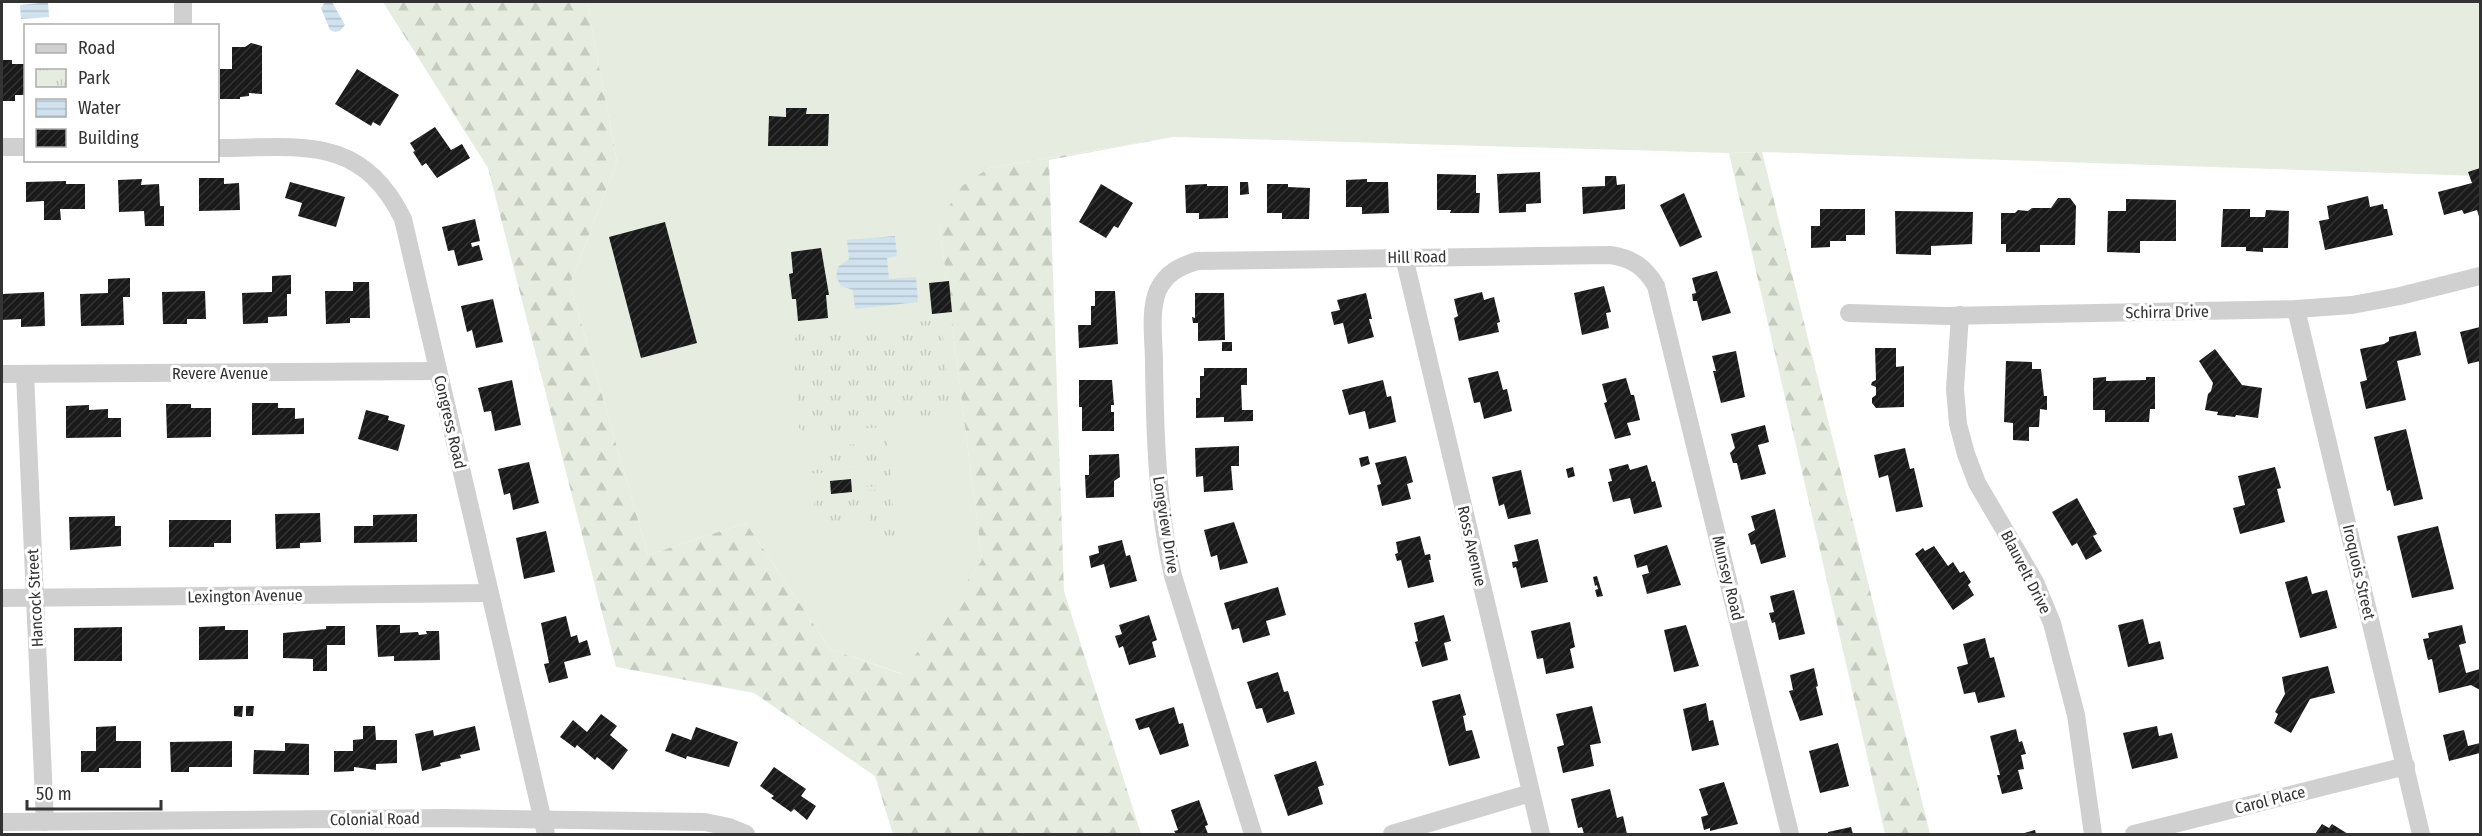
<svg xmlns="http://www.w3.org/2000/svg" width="2482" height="836" font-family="'Fira Sans Condensed',sans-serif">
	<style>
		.grass { fill: #e6ecdf }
		.forest { fill: url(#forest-firs) }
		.park { fill: url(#park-tufts) }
		.water { fill: url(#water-rules) }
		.building { fill: url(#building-hatch) }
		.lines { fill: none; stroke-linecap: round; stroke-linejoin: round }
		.minor { stroke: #d0d0d0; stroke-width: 18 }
		.labels { text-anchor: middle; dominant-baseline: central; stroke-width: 6; stroke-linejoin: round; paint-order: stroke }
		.street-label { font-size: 16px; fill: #333; stroke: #fff }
	</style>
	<defs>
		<pattern id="forest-firs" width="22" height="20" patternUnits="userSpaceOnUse" patternTransform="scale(1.5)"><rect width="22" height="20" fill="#e6ecdf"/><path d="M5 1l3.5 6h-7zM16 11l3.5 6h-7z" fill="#c6cbc0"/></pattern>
		<pattern id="park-tufts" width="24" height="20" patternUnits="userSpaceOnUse" patternTransform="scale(1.5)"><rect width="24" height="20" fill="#e6ecdf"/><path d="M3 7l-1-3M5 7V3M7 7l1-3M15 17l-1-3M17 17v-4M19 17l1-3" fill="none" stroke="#c6cbc0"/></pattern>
		<pattern id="water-rules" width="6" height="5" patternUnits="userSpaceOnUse" patternTransform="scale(1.5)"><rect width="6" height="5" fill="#cfe2ee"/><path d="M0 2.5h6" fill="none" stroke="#b2c2cd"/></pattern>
		<pattern id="building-hatch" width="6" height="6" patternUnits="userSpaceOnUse" patternTransform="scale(1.5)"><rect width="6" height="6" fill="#1a1a1a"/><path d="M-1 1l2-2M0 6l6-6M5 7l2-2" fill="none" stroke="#333"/></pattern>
	</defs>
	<rect width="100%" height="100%" fill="#fff"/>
	<!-- grass -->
	<polygon class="grass" points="587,2 2480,2 2480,176 1762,152 1729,153 1173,137 989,168 939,222 982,560 903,674 830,649 746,523 648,555 570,284 617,162"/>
	<!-- forest -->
	<g class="forest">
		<polygon points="383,2 587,2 617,162 570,284 648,555 746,523 830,649 902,674 982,560 939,222 962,186 989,168 1173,137 1049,160 1064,591 1141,834 893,834 875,776 754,693 616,667 488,168"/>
		<polygon points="1762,152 1930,834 1885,834 1729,153"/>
	</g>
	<!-- park -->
	<g class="park">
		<polygon points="934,320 942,328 951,413 944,419 907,424 900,418 896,426 857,429 851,423 846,430 806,434 799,428 793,341 798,334 836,331 841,336 846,331 884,327 890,331 895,325"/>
		<polygon points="886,434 892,485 866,487 861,437"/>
		<polygon points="855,444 858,469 810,474 808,449"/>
		<polygon points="891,488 896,538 871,541 866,491"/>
		<polygon points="862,496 864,521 816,526 814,501"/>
	</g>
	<!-- water -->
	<g class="water">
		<polygon points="48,2 49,17 21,19 20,5"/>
		<polygon points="325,2 332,2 345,25 340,31 335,32 330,30 321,8"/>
		<polygon points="895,236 897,256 887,258 889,279 916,277 918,302 855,309 853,290 841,286 836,277 838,267 849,259 847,240"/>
	</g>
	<!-- building -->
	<g class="building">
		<polygon points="251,43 262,46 262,94 249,93 249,96 240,97 240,99 220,99 220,69 232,69 232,47 245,47"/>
		<polygon points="2,60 12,60 12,64 26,64 26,95 15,95 15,101 2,101"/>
		<polygon points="357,69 399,95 380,126 373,122 371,126 335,104"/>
		<polygon points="786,108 807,108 806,114 829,114 828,146 768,146 769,116 786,117"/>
		<polygon points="435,127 451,150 462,144 470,158 437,178 426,163 422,166 413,152 415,151 410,143"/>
		<polygon points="2480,168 2480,220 2477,210 2464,214 2462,210 2444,215 2438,192 2472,183 2468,172"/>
		<polygon points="1540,172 1541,203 1526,204 1526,212 1499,213 1497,174"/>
		<polygon points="1437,174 1476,175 1476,193 1480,193 1479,213 1450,213 1451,210 1437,210"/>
		<polygon points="1605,176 1616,176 1617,185 1625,184 1625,209 1583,214 1582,187 1605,186"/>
		<polygon points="199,178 224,178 224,184 239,183 240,210 199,211"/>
		<polygon points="142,179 141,185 159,184 160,206 164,206 164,226 145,226 144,211 119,212 118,180"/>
		<polygon points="1367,179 1367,182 1388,182 1389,213 1362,214 1362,207 1346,207 1346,180"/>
		<polygon points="66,181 66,184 85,184 85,209 60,209 61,220 44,220 44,201 26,202 26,182"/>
		<polygon points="290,182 345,197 336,227 298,216 302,203 285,198"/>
		<polygon points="1240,182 1248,182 1249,194 1240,195"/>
		<polygon points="1101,184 1133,203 1118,228 1114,226 1106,238 1079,222"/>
		<polygon points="1207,184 1207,186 1228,186 1228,218 1199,219 1199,213 1186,213 1185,185"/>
		<polygon points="1267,184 1288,184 1288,187 1310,188 1309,219 1282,219 1282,213 1267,213"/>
		<polygon points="1684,193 1702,237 1680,247 1660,205"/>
		<polygon points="2368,196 2370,207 2383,204 2384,209 2387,209 2393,235 2325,250 2319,221 2329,219 2327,206"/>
		<polygon points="2058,198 2070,198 2076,206 2075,245 2040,245 2040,252 2006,252 2006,244 2001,244 2001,213 2015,213 2018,210 2028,211 2032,208 2051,208"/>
		<polygon points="2126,199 2176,200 2176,241 2140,241 2140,253 2107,252 2108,211 2126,211"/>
		<polygon points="1820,209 1865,209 1865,235 1846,235 1846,241 1830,241 1830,247 1811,248 1811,226 1820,226"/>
		<polygon points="2223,209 2250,209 2250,217 2265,217 2266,210 2289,211 2288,248 2263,248 2263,252 2246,251 2246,247 2221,247"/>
		<polygon points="1895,211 1973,212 1972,244 1931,246 1931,255 1896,254"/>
		<polygon points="475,219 480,241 471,243 472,247 479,245 483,260 458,266 454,250 448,251 442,227"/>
		<polygon points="665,222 697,343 641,358 609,237"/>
		<polygon points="821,248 829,295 826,295 828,318 798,321 796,299 792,299 789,274 793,273 791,252"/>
		<polygon points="1717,271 1731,313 1702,321 1697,301 1693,301 1692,294 1696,293 1692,278"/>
		<polygon points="291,275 291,294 287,294 287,316 268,317 268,323 243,324 242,293 272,292 272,276"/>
		<polygon points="130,278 130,297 123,297 124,325 81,326 80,294 108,293 108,279"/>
		<polygon points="949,281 952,312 932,314 929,283"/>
		<polygon points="353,282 369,282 370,318 350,318 350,323 326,324 325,291 353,291"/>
		<polygon points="1604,286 1611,312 1606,313 1609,328 1582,335 1574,293"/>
		<polygon points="205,291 206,319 187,319 187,324 163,324 162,292"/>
		<polygon points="1095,291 1115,291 1118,344 1079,348 1078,325 1091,325 1091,306 1095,306"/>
		<polygon points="44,292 45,326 21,327 21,319 2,320 2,294"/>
		<polygon points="1482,292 1484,300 1494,297 1500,322 1497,323 1499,332 1459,341 1454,318 1458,316 1454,299"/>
		<polygon points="1195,293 1224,293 1225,340 1198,341 1198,323 1193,323 1192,317 1195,318"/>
		<polygon points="1366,293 1372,319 1369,319 1374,337 1348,344 1343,323 1334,325 1331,312 1340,310 1337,300"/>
		<polygon points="493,299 503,342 476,348 472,330 467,332 461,306"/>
		<polygon points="2480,327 2480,361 2468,364 2460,332"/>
		<polygon points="2416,331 2421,355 2397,361 2406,400 2366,409 2360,382 2367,380 2360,349 2384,344 2389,341 2389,337"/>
		<rect x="1222" y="342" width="10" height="9"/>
		<polygon points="1875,348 1896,348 1896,367 1904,366 1904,407 1876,408 1872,403 1872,398 1876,395 1876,387 1871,385 1872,382 1876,380"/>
		<polygon points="2215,349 2242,385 2262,388 2258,418 2236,415 2235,417 2217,415 2218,412 2205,410 2208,394 2211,391 2213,383 2199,361"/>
		<polygon points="1736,351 1745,397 1721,403 1713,371 1716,371 1712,356"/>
		<polygon points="2006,361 2032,362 2032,369 2041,369 2044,396 2047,396 2047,410 2040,409 2039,427 2029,427 2029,441 2013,440 2013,423 2004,422"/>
		<polygon points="1204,368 1247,368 1247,385 1241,385 1242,410 1253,410 1253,421 1224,422 1224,417 1196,418 1196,398 1200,398 1200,376 1204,376"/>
		<polygon points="1498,371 1503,390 1507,389 1512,411 1484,419 1480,402 1474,403 1468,378"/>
		<polygon points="2106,377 2106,381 2146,380 2146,377 2155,377 2155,409 2150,409 2149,422 2105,422 2105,410 2093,410 2093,378"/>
		<polygon points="1626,378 1631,395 1634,395 1640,420 1627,423 1631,435 1615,439 1604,403 1607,402 1602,384"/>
		<polygon points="512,380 521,425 495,431 491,411 484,412 478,388"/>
		<polygon points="1079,380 1112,380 1114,405 1111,405 1111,412 1114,412 1114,431 1082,431 1082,407 1079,407"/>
		<polygon points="1383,380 1387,397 1391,396 1396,422 1369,429 1365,411 1349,415 1342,390"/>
		<polygon points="252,403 278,403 278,408 295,408 295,419 304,418 304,434 252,435"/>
		<polygon points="166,404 191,404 191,408 211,408 211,437 167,438"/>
		<polygon points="89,405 89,410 108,409 108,418 121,418 121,437 66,438 66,406"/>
		<polygon points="366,410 389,416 388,420 405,425 398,451 358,439"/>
		<polygon points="1765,425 1769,442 1758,445 1766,474 1741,480 1737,463 1733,463 1730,453 1735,448 1731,434"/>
		<polygon points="2406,429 2423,499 2394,506 2390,490 2387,491 2374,437"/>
		<polygon points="1239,446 1239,466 1231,466 1233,490 1204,492 1203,476 1196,477 1195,448"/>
		<polygon points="1905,448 1910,469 1914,468 1923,507 1896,512 1888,475 1879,478 1874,455"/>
		<polygon points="1119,454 1120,477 1114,481 1114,497 1086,498 1085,475 1089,475 1089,455"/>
		<polygon points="1368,456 1370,464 1361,467 1359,458"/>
		<polygon points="1406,456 1413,482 1407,484 1411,499 1382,506 1377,485 1381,484 1375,463"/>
		<polygon points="529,462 539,503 513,510 510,493 504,495 498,469"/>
		<polygon points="1628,464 1630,470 1647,465 1652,482 1655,481 1662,507 1634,514 1630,498 1613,502 1608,482 1612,481 1609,469"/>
		<polygon points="1573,467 1575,476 1568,478 1566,469"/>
		<polygon points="2275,467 2281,488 2277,489 2285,522 2240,534 2233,508 2245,505 2238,476"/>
		<polygon points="1521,470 1531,514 1508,519 1504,504 1499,506 1492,477"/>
		<polygon points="851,479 852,492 831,494 830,481"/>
		<polygon points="2077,498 2097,534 2093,536 2102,551 2086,560 2077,543 2072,546 2052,512"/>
		<polygon points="1775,509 1786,557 1761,564 1755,544 1751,545 1748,534 1755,530 1751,516"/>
		<polygon points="320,513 321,542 300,543 300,548 276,549 275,514"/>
		<polygon points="417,514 417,542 354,543 354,526 373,526 373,515"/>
		<polygon points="115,516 115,526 121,526 121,546 70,550 69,517"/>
		<polygon points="169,520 231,520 231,543 214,543 214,547 169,547"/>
		<polygon points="1234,522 1248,563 1220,570 1217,555 1211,557 1204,530"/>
		<polygon points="2438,526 2454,589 2412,598 2397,536"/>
		<polygon points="546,531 555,572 524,579 516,538"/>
		<polygon points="1420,536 1425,555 1430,554 1431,560 1429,560 1434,582 1408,588 1401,560 1397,561 1395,554 1398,553 1396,542"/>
		<polygon points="1538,539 1548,582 1521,588 1516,567 1513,568 1512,562 1518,561 1514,545"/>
		<polygon points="1122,540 1126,556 1130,555 1137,581 1110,588 1104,564 1091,568 1089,556 1099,553 1098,546"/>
		<polygon points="1667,545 1681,585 1647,594 1642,575 1649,573 1647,565 1637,568 1634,555"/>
		<polygon points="1934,546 1948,566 1953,562 1960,573 1964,571 1971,582 1968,585 1974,595 1953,610 1915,554 1923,548 1925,551"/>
		<polygon points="1597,576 1603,596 1597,597 1595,590 1598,589 1597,585 1595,586 1593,577"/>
		<polygon points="2307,576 2312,594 2327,590 2337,628 2300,638 2285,582"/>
		<polygon points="1278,587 1286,615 1266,621 1270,635 1243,643 1239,628 1232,630 1224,603"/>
		<polygon points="1794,590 1805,634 1779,640 1775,622 1772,623 1769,613 1774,612 1770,596"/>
		<polygon points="1149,615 1157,640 1152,642 1156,657 1129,665 1123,646 1119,648 1115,636 1122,634 1119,625"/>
		<polygon points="1444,615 1451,641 1444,643 1448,660 1422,667 1415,642 1418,641 1414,623"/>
		<polygon points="566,616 571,637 577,635 579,643 587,640 591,655 564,662 568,678 549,683 544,664 549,663 541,623"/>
		<polygon points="2143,619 2149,644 2160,641 2164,659 2128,667 2118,625"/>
		<polygon points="1570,622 1575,647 1570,649 1574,668 1546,674 1543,658 1537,659 1531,631"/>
		<polygon points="376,625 400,625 400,633 418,632 419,635 427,634 426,631 439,631 440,660 394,661 394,656 378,657"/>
		<polygon points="1686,625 1699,666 1674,672 1664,630"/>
		<polygon points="2462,625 2466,643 2459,645 2466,673 2480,669 2480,690 2471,685 2439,693 2432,659 2428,660 2423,639 2429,638 2428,633"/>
		<polygon points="225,626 225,630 248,630 248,659 199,660 199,627"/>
		<polygon points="326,626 345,626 345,645 327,645 327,671 313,671 313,659 283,658 283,633 326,629"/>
		<polygon points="122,627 122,661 74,661 74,628"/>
		<polygon points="1985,638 1990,658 1994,657 2005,697 1978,703 1975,692 1964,694 1957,667 1968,664 1963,644"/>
		<polygon points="2328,666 2335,693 2310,699 2291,733 2274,723 2278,714 2275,712 2285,694 2282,677"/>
		<polygon points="1814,668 1818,686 1816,687 1823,715 1800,721 1789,691 1793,690 1790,675"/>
		<polygon points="1278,672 1284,692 1288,691 1295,714 1267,723 1262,708 1256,709 1247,682"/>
		<polygon points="1460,694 1466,715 1463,716 1466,731 1472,730 1480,758 1449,766 1432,701"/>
		<polygon points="1706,703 1709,721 1713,720 1719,745 1692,751 1683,709"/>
		<polygon points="234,706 243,706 242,717 234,716"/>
		<polygon points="246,706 254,706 253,716 246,716"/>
		<polygon points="1592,706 1601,743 1590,745 1594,766 1563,773 1557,747 1564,745 1556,714"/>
		<polygon points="1174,707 1179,724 1183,723 1189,746 1160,755 1149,727 1139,730 1135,719"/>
		<polygon points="601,714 617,726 610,735 628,750 613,770 597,757 595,760 577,745 575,748 560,737 573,720 587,732"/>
		<polygon points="116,726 116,741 141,741 141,768 99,768 99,772 81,772 81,751 96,751 96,727"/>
		<polygon points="363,726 375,726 376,740 397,740 397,763 376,764 376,770 354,767 354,771 334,772 334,751 353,751 353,740 363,739"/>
		<polygon points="475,726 480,750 460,755 461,758 440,763 441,766 422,771 415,734 433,730 434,736"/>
		<polygon points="2157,726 2159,736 2172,733 2178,758 2132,769 2123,733"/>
		<polygon points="696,727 738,742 729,767 687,756 686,759 665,751 672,733 691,740"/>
		<polygon points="2016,729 2019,742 2022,741 2026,754 2021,755 2024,769 2018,770 2023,789 2002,794 1997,775 2000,775 1990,736"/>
		<polygon points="2464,730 2468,746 2480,743 2480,753 2449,761 2443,735"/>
		<polygon points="232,741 232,767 189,767 189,772 171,772 170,742"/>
		<polygon points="285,743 309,744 309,775 253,774 254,750 285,751"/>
		<polygon points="1838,743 1849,786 1820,793 1809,751"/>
		<polygon points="1316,761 1324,785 1318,787 1323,804 1288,816 1274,775"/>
		<polygon points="774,767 806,789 801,796 816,806 807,820 794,809 791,812 771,798 774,796 760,786"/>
		<polygon points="1724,782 1738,824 1710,831 1710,828 1704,830 1701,817 1708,815 1699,789"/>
		<polygon points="1610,789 1617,818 1623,816 1627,834 1584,834 1582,827 1578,828 1571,799"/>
		<polygon points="1199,800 1208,825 1205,826 1208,834 1176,834 1174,831 1178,830 1171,810"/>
		<polygon points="2322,824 2329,828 2332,824 2348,834 2315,834"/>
		<polygon points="1851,827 1853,834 1828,834 1828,832"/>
		<polygon points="2035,830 2036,834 2021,834"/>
	</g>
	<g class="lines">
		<!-- minor -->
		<g class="minor">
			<polyline points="183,26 183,2"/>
			<polyline points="2,147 26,147"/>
			<path d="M218 148C299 148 361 133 403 219L546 834"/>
			<polyline points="1404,257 1541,834"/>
			<polyline points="2296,309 2421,834"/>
			<polyline points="1849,313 1946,316 2296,309 2352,305 2400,296 2480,276"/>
			<polyline points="1960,315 1955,389 1958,424 1966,454 1977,483 2035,582 2052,623 2076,715 2093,834"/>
			<polyline points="2,374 438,371"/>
			<polyline points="25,374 45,822"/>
			<polyline points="2,598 489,593"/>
			<polyline points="2,822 446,818 705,822 729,827 746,834"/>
			<path d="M1253 834 1173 576C1157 506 1155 435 1154 363 1154 340 1149 312 1158 290 1166 273 1180 266 1197 261L1610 255C1632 258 1645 267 1656 286L1790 834"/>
			<polyline points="1392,834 1531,793"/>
			<polyline points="2134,834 2406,766"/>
		</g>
	</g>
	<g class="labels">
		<!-- street labels -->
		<g class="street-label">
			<text transform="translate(1417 257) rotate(-1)">Hill Road</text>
			<text transform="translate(2167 312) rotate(-1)">Schirra Drive</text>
			<text x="220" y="373">Revere Avenue</text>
			<text transform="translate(450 422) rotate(77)">Congress Road</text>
			<text transform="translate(1166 525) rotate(81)">Longview Drive</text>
			<text transform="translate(1472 546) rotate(77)">Ross Avenue</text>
			<text transform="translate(2026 572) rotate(63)">Blauvelt Drive</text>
			<text transform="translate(2359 572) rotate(77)">Iroquois Street</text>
			<text transform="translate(1728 578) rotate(76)">Munsey Road</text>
			<text transform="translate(245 596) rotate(-1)">Lexington Avenue</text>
			<text transform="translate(35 598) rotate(-93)">Hancock Street</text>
			<text transform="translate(2270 800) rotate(-14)">Carol Place</text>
			<text transform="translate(375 819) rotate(-1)">Colonial Road</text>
		</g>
	</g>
	<!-- border -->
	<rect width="2482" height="836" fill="none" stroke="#333333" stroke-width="6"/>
	<!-- legend -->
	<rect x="24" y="24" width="195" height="138" fill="#ffffff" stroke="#adadad" stroke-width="1.5"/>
	<rect x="36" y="44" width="30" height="9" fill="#d0d0d0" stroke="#adadad" stroke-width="1.5"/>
	<text x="78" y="54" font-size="18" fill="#333333">Road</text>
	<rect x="36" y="69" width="30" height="18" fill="url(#park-tufts)" stroke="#adadad" stroke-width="1.5"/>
	<text x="78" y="84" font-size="18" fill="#333333">Park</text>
	<rect x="36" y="99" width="30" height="18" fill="url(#water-rules)" stroke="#adadad" stroke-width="1.5"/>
	<text x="78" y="114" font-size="18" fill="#333333">Water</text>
	<rect x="36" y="129" width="30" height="18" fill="url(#building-hatch)" stroke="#adadad" stroke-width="1.5"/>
	<text x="78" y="144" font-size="18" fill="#333333">Building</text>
	<!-- scale -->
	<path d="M27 800v9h134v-9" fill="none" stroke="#333333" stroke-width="3"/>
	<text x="36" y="800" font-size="18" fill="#333333" stroke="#ffffff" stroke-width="4.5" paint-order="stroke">50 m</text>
</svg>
